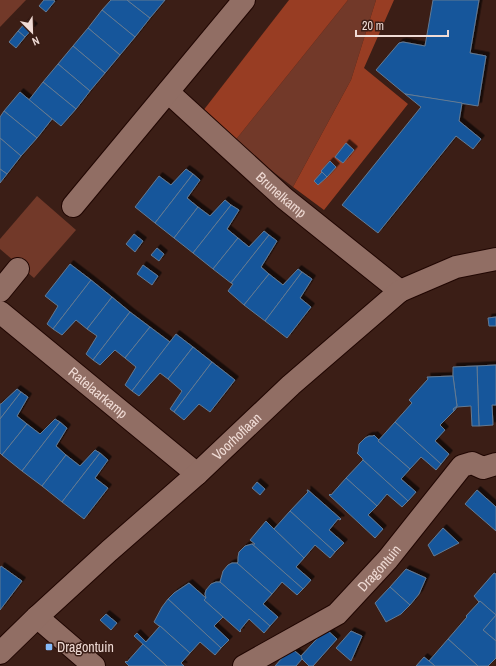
<svg xmlns="http://www.w3.org/2000/svg" width="496" height="666" font-family="'Archivo Narrow',sans-serif">
	<style>
		.green { fill: #723929 }
		.forest { fill: #983d23 }
		.building { fill: #13579b; stroke: #647a94; filter: url(#shadow) }
		.lines { fill: none; stroke-linecap: round; stroke-linejoin: round }
		.minor-casing { stroke: #200602; stroke-width: 24 }
		.minor { stroke: #916e64; stroke-width: 22 }
		.poi-dot { fill: #85bbfb; stroke: #3b1e16; stroke-width: 1.5 }
		.labels { text-anchor: middle; dominant-baseline: central; stroke-width: 3; stroke-linejoin: round; paint-order: stroke }
		.street-label { font-size: 14px; fill: #f0dcd6; stroke: #3b1e16 }
		.poi-label { font-size: 14px; fill: #f0dcd6; stroke: #3b1e16; text-anchor: start }
	</style>
	<defs>
		<filter id="shadow"><feDropShadow dx="3.5" dy="-3.5" stdDeviation="0" flood-color="#0009"/></filter>
	</defs>
	<rect width="100%" height="100%" fill="#3b1e16"/>
	<!-- green -->
	<g class="green">
		<polygon points="0,0 26,0 0,27"/>
		<polygon points="348,0 376,0 351,80 293,187 234,142"/>
		<polygon points="37,196 76,230 34,278 0,249 0,239"/>
	</g>
	<!-- forest -->
	<g class="forest">
		<polygon points="289,0 348,0 234,142 199,116"/>
		<polygon points="376,0 394,0 364,68 408,104 324,210 293,187 351,80"/>
	</g>
	<!-- building -->
	<g class="building">
		<polygon points="44,0 53,0 55,1 46,12 39,6"/>
		<polygon points="111,0 127,0 150,18 135,37 102,10"/>
		<polygon points="127,0 165,0 150,18"/>
		<polygon points="433,0 479,0 470,53 486,56 478,106 405,94 376,70 399,43 403,42 425,46"/>
		<polygon points="102,10 135,37 120,55 88,28"/>
		<polygon points="27,21 34,27 25,37 18,31"/>
		<polygon points="88,28 120,55 105,73 73,46"/>
		<polygon points="18,31 25,37 16,48 9,42"/>
		<polygon points="73,46 105,73 90,91 58,64"/>
		<polygon points="58,64 90,91 76,109 43,82"/>
		<polygon points="43,82 76,109 61,126 29,100"/>
		<polygon points="20,92 52,119 37,138 4,111"/>
		<polygon points="405,94 462,103 459,121 481,139 473,149 456,136 378,233 342,205 421,107"/>
		<polygon points="4,111 37,138 21,156 0,138 0,117"/>
		<polygon points="0,138 21,156 7,174 0,169"/>
		<polygon points="346,143 354,150 343,163 335,157"/>
		<polygon points="330,161 336,167 327,177 321,171"/>
		<polygon points="0,169 7,174 0,183"/>
		<polygon points="186,169 193,174 155,223 135,207 159,176 171,185"/>
		<polygon points="322,172 327,177 318,185 314,181"/>
		<polygon points="193,174 200,180 187,198 198,207 174,238 155,223"/>
		<polygon points="225,200 231,205 193,253 174,238 198,207 210,216"/>
		<polygon points="231,205 239,210 227,229 238,238 213,269 193,253"/>
		<polygon points="264,231 269,235 231,283 213,269 238,238 249,247"/>
		<polygon points="134,234 143,241 135,252 126,244"/>
		<polygon points="269,235 277,241 261,267 269,274 244,305 228,291 233,284 231,283"/>
		<polygon points="157,248 164,254 159,261 151,255"/>
		<polygon points="70,264 91,280 53,329 47,324 58,306 45,296"/>
		<polygon points="143,265 158,276 152,285 137,274"/>
		<polygon points="298,269 302,272 265,321 244,305 269,274 283,285"/>
		<polygon points="302,272 312,279 300,298 311,307 287,338 265,321"/>
		<polygon points="91,280 112,297 87,329 76,320 62,335 53,329"/>
		<polygon points="112,297 130,312 93,360 86,354 97,336 87,329"/>
		<polygon points="130,312 150,327 125,358 115,350 100,365 93,360"/>
		<polygon points="496,317 496,326 489,326 488,318"/>
		<polygon points="150,327 170,342 132,391 125,385 136,367 125,358"/>
		<polygon points="176,334 193,347 168,379 160,373 139,396 132,391"/>
		<polygon points="193,347 212,362 174,412 170,409 182,391 168,379"/>
		<polygon points="212,362 235,380 210,412 199,404 184,420 174,412"/>
		<polygon points="496,365 496,405 492,405 493,425 479,426 477,366"/>
		<polygon points="477,366 479,426 472,426 471,406 457,407 454,411 453,409 457,406 453,376 453,367"/>
		<polygon points="453,376 457,406 453,409 454,411 440,425 445,430 435,441 449,454 441,464 395,422 412,403 409,400 428,379 427,377"/>
		<polygon points="17,389 21,392 0,419 0,404 1,404"/>
		<polygon points="21,392 28,397 17,416 27,424 2,455 0,453 0,419"/>
		<polygon points="55,419 60,422 22,471 2,455 27,424 40,434"/>
		<polygon points="60,422 67,428 56,446 66,455 42,486 22,471"/>
		<polygon points="395,422 441,464 436,470 421,457 410,469 378,441"/>
		<polygon points="374,435 379,440 378,441 410,469 401,479 416,492 408,501 363,460 363,459 357,453 358,452 359,444 365,438 369,436 373,436"/>
		<polygon points="95,450 100,453 62,502 42,486 66,455 80,466"/>
		<polygon points="100,453 108,460 95,478 108,488 84,519 62,502"/>
		<polygon points="363,460 408,501 402,507 387,494 377,506 346,478"/>
		<polygon points="346,478 377,506 368,515 383,529 375,538 329,495 330,494 331,495"/>
		<polygon points="257,482 265,489 260,495 252,488"/>
		<polygon points="307,490 308,490 341,519 340,520 338,519 329,530 344,543 335,552 290,511 308,492"/>
		<polygon points="477,490 496,507 496,531 465,504"/>
		<polygon points="290,511 335,552 330,558 315,545 304,558 274,529"/>
		<polygon points="266,521 274,529 304,558 296,567 311,580 303,589 252,544 255,544 250,540"/>
		<polygon points="443,528 459,543 434,556 428,545"/>
		<polygon points="252,544 303,589 297,595 282,582 272,594 237,563 238,562 238,557 239,552 245,546"/>
		<polygon points="232,563 237,563 272,594 263,604 278,617 270,626 220,582 223,571 228,565"/>
		<polygon points="1,566 22,581 0,610 0,568"/>
		<polygon points="406,569 426,578 419,594 410,605 390,587"/>
		<polygon points="494,573 496,574 496,641 483,630 496,615 480,601 479,602 474,596"/>
		<polygon points="216,582 220,582 270,626 264,633 249,619 240,630 241,631 240,632 204,600 206,598 205,594 206,590 211,584"/>
		<polygon points="189,583 206,598 204,600 223,617 214,626 229,640 221,648 168,599 174,593"/>
		<polygon points="390,587 410,605 401,614 386,622 375,603"/>
		<polygon points="168,599 221,648 215,655 200,642 190,653 160,626 159,626 154,622 162,607"/>
		<polygon points="480,601 496,615 483,630 496,641 496,658 488,666 478,666 448,639 467,617 466,616"/>
		<polygon points="106,614 117,623 111,630 100,620"/>
		<polygon points="160,626 190,653 181,663 184,666 167,666 134,636 137,633 146,642"/>
		<polygon points="326,629 337,639 313,666 309,666 302,659 301,656"/>
		<polygon points="351,631 362,636 351,661 336,648"/>
		<polygon points="448,639 478,666 435,666 429,661"/>
		<polygon points="143,644 167,666 129,666 125,662 126,661 127,662"/>
		<polygon points="291,648 301,656 302,659 296,666 275,666"/>
		<polygon points="424,657 429,661 435,666 416,666"/>
	</g>
	<g class="lines">
		<!-- minor casing -->
		<g class="minor-casing">
			<g id="minor">
				<path id="s1" d="M168 92 284 198 400 291"/>
				<polyline points="73,206 244,0"/>
				<polyline points="0,291 18,269"/>
				<path id="s2" d="M0 312 197 474"/>
				<polyline points="37,617 94,666"/>
				<path id="s3" d="M0 653 37 617 109 551 197 474 291 385 400 291 456 267 496 259"/>
				<path id="s4" d="M244 666 337 614 388 559 462 466 472 463 483 468 496 464"/>
			</g>
		</g>
		<!-- minor -->
		<use href="#minor" class="minor"/>
	</g>
	<!-- markers -->
	<rect class="poi-dot" x="45" y="643" width="8" height="8" rx="2"/>
	<g class="labels">
		<!-- street labels -->
		<g class="street-label">
			<text stroke="none"><textPath href="#s1" startOffset="153">Brunelkamp</textPath></text>
			<text stroke="none"><textPath href="#s2" startOffset="127">Ratelaarkamp</textPath></text>
			<text stroke="none"><textPath href="#s3" startOffset="321">Voorhoflaan</textPath></text>
			<text stroke="none"><textPath href="#s4" startOffset="169">Dragontuin</textPath></text>
		</g>
		<!-- poi labels -->
		<g class="poi-label">
			<text x="57" y="647">Dragontuin</text>
		</g>
	</g>
	<!-- north arrow -->
	<g transform="translate(32 32) rotate(157)" stroke="#3b1e16" stroke-width="3" paint-order="stroke">
	<path d="M0-3L7 15L0 10L-7 15Z" fill="#f0dcd6"/>
	<text y="-6" font-size="11" font-weight="bold" text-anchor="middle" fill="#f0dcd6">N</text>
	</g>
	<!-- scale -->
	<path d="M356 30v6h92v-6" fill="none" stroke="#f0dcd6" stroke-width="2"/>
	<text x="362" y="30" font-size="12" fill="#f0dcd6" stroke="#3b1e16" stroke-width="3" paint-order="stroke">20 m</text>
</svg>
